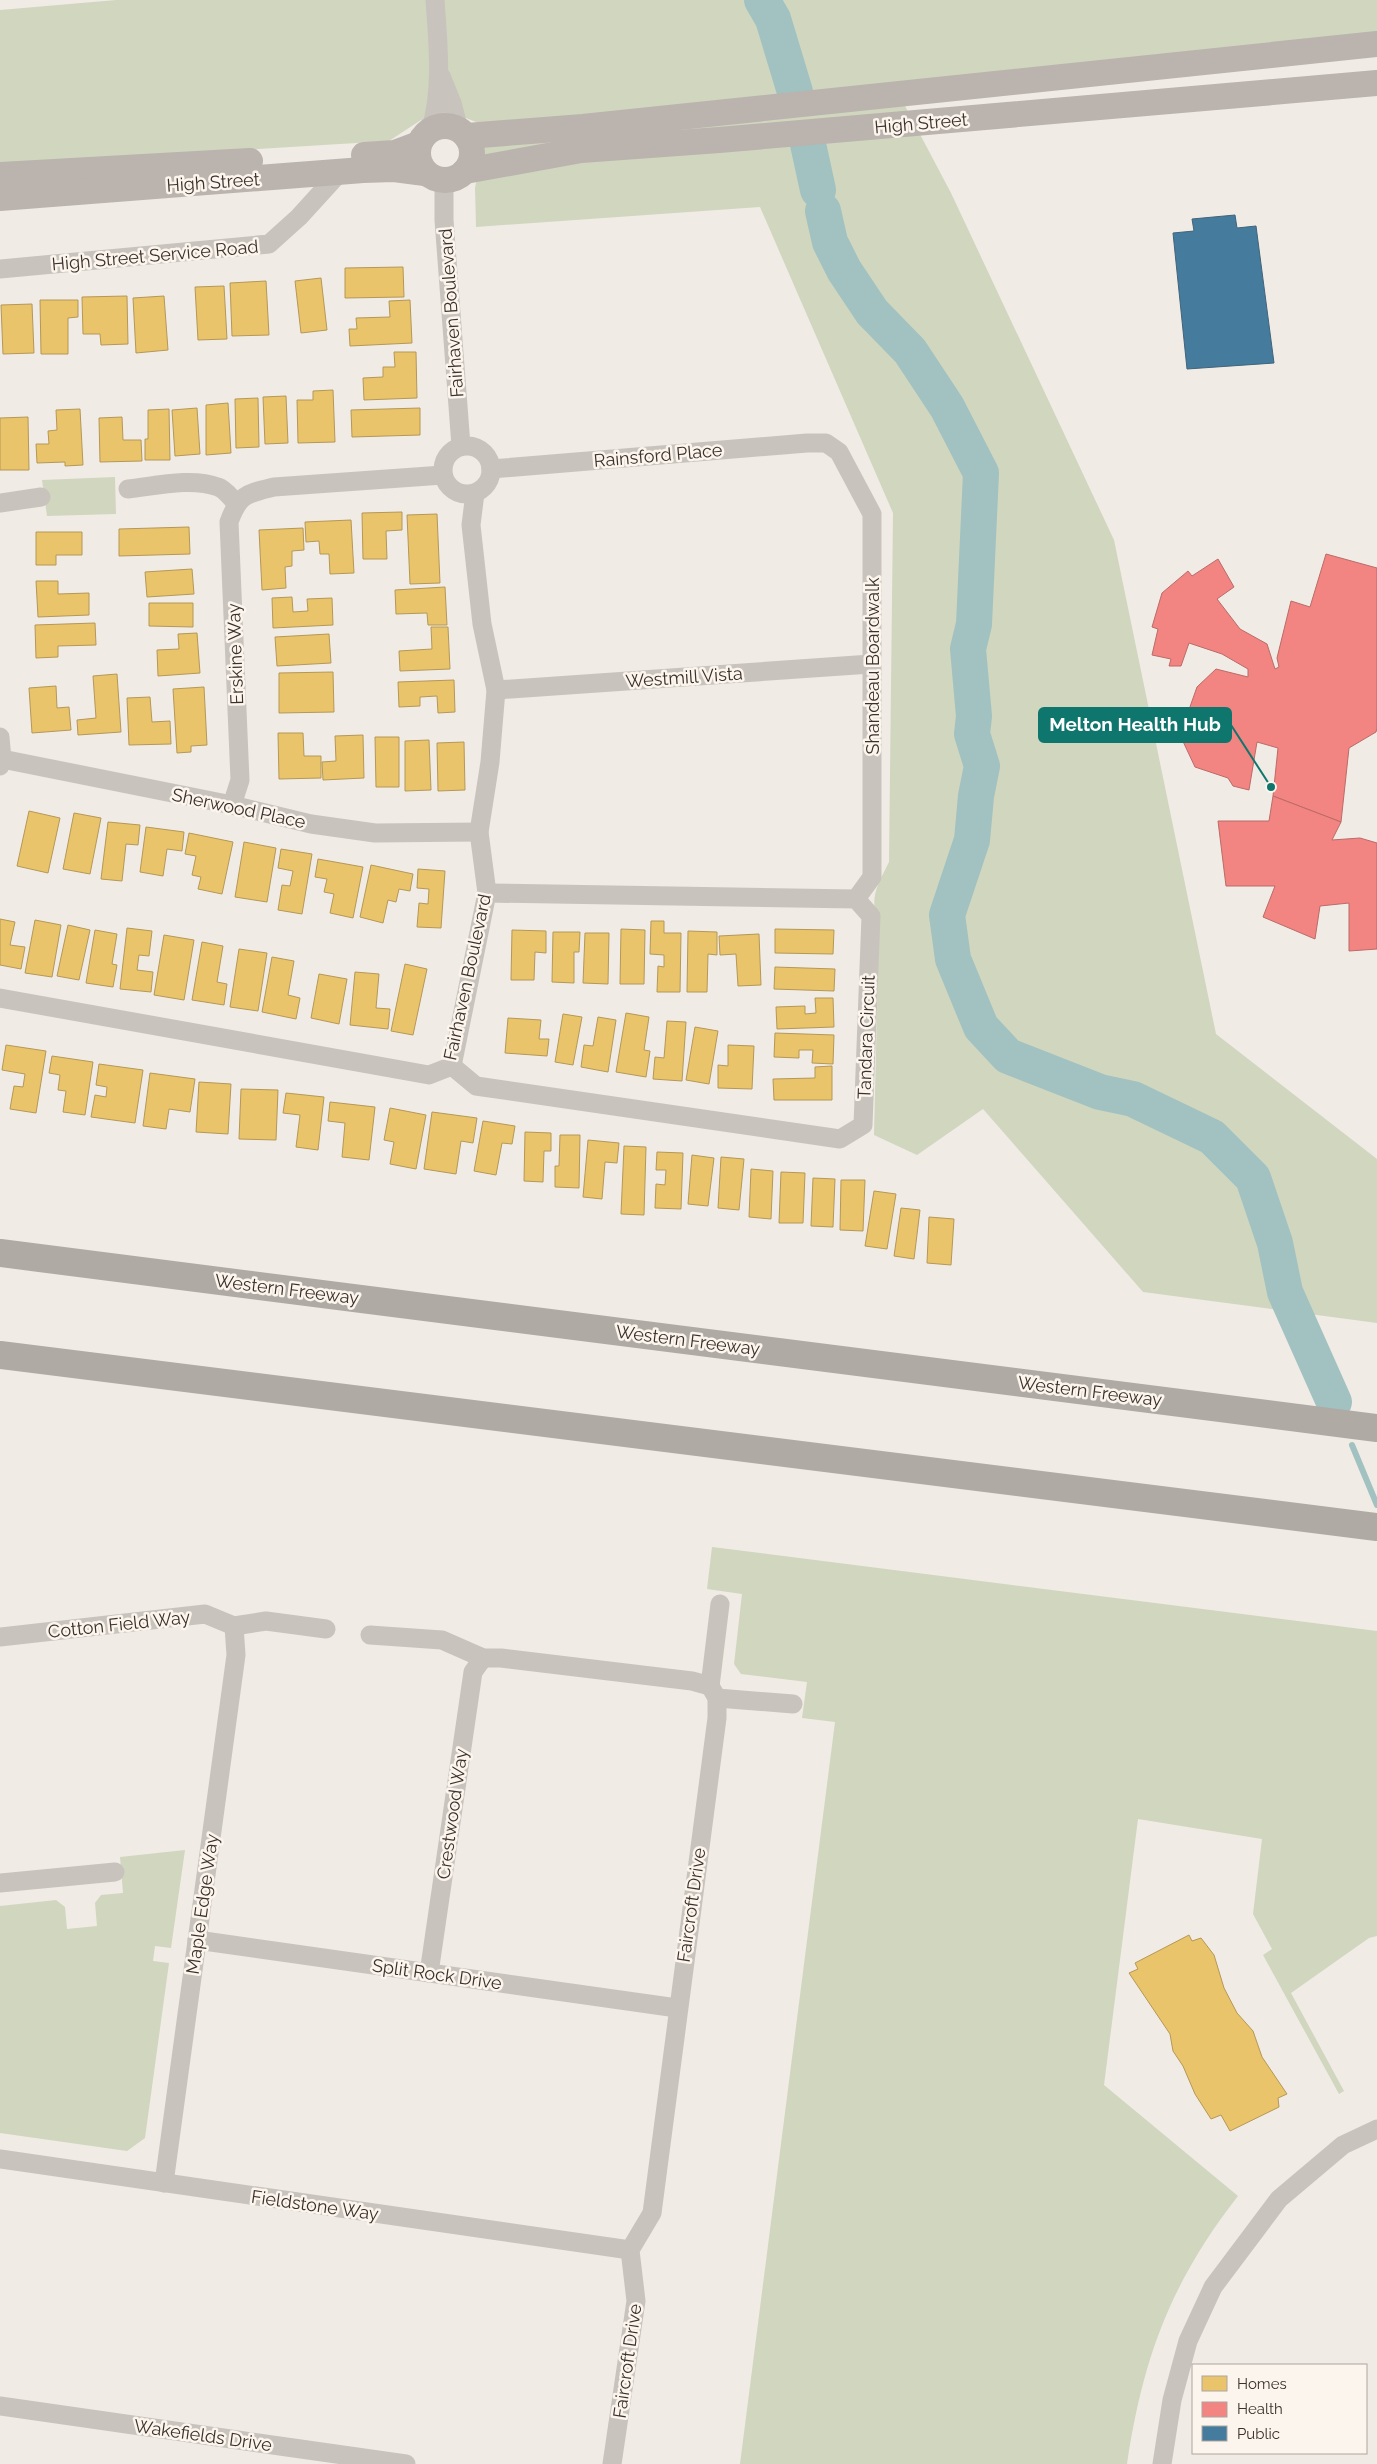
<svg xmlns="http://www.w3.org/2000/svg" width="1377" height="2464" font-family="Raleway,sans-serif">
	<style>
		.green { fill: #d1d6bf }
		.homes { fill: #e9c46a; stroke: #b59857 }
		.health { fill: #f28482; stroke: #bb6b68 }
		.public { fill: #457b9d; stroke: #42647b }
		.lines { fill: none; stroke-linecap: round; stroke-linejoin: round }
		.stream { stroke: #a1c2c1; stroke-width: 6 }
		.river { stroke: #a1c2c1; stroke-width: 36 }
		.minor { stroke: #c9c3be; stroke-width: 19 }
		.secondary { stroke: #bab3ae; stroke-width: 26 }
		.motorway { stroke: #afaaa4; stroke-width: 28 }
		.labels { text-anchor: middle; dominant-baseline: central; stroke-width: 5; stroke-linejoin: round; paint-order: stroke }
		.street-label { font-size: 18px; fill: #3b302b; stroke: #fbf5ee }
		.leader { fill: none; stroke: #0f766e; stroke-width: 2 }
		.callout-dot { fill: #0f766e; stroke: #fbf5ee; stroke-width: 2 }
		.callout { fill: #0f766e; stroke: #0f766e; stroke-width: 2 }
		.callout-label { font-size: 19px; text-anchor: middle; font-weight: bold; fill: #fff }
	</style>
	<rect width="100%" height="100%" fill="#f0ebe5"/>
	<!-- green -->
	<g class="green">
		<path d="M116 0H1377V41L895 87 951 193 1114 540 1216 1034 1377 1159V1323L1143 1292 983 1109 917 1155 874 1135 879 926C869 898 876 888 889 862L893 513 760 207 476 227 475 188 486 126 461 116 421 120 389 141 0 165V10Z"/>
		<polygon points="115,477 116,514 47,516 42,480"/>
		<path d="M712 1547 1377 1631V1936L1369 1938 1291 1993 1344 2091 1339 2094 1263 1955 1272 1949 1253 1914 1262 1839 1138 1819 1104 2085 1238 2196C1171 2282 1143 2357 1127 2464H740L835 1722 802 1718 807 1682 741 1674 734 1664 742 1594 707 1589Z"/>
		<polygon points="185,1850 171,1948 155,1946 153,1961 169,1963 145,2138 127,2151 0,2133 0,1906 56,1900 65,1907 67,1929 97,1926 95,1903 101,1895 123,1893 120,1857"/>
	</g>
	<!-- homes -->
	<g class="homes">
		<polygon points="403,267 404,297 345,298 345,268"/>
		<polygon points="321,278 327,330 301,333 295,281"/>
		<polygon points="266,281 269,335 232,336 230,283"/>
		<polygon points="224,286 227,339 198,340 195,287"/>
		<polygon points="127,296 128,344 101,345 100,334 83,334 82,297"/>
		<polygon points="164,296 168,350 136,353 133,298"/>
		<polygon points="40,300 78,300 78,317 68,318 68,354 41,354"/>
		<polygon points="410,300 412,343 350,346 349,329 357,329 356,318 390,317 389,301"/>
		<polygon points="32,304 34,353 3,354 1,305"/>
		<polygon points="394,352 416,352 417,398 364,400 363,378 383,377 383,367 395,367"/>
		<polygon points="333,390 335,442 298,443 297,400 313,400 313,391"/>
		<polygon points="286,396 288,443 265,444 263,397"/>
		<polygon points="258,398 259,447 236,448 235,399"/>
		<polygon points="228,403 231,453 206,455 206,405"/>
		<polygon points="197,408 200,454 175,456 172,410"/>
		<polygon points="420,408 420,435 352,437 351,410"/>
		<polygon points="80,409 83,465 65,466 65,462 37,463 36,444 49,444 48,431 57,430 56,410"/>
		<polygon points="169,409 170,460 145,460 145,439 148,439 148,410"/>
		<polygon points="28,417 29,470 0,470 0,418"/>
		<polygon points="122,417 123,440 141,440 142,461 100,462 99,418"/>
		<polygon points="402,512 402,530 386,531 387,559 363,559 362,513"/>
		<polygon points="437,514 440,583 410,584 407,515"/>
		<polygon points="351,520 354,573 330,574 329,554 320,554 319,541 306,542 305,522"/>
		<polygon points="189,527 190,554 119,556 119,529"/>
		<polygon points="303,528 304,550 292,551 292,566 285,567 286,588 262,590 259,530"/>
		<polygon points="36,532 82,532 82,555 56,555 56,565 36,565"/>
		<polygon points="192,569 194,594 147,597 145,572"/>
		<polygon points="36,581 58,581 58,594 89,593 89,615 38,617"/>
		<polygon points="445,587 447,625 428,625 427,613 396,614 395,590"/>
		<polygon points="292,597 293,612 308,611 307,599 332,598 333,625 273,628 272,598"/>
		<polygon points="149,603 193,603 193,627 149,626"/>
		<polygon points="95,623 96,645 58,646 58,657 36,658 35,625"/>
		<polygon points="431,627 448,627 450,669 400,671 399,651 432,649"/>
		<polygon points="197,633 200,673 158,676 157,650 179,649 178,634"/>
		<polygon points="329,634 331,663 277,666 275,637"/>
		<polygon points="333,672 334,712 279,713 279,673"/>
		<polygon points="117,674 121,732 78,735 77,720 96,718 93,676"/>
		<polygon points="454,680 455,712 438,713 437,696 420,697 420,706 399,707 398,682"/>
		<polygon points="56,686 57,708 69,707 71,730 32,733 29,688"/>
		<polygon points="204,687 207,745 191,746 191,752 177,753 173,689"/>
		<polygon points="150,697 152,722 170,721 171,744 129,745 127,698"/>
		<polygon points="278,733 303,733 304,756 321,756 321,778 279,779"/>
		<polygon points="363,735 364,778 323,780 322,762 336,761 335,736"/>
		<polygon points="375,737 399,737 399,787 376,787"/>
		<polygon points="429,740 431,790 405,791 405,741"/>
		<polygon points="464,742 465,790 438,791 437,743"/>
		<polygon points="29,811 60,818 48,873 17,866"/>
		<polygon points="74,813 101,818 90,874 63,869"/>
		<polygon points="108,822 140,825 138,845 126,844 122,881 101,879"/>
		<polygon points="146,827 184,832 182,851 167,849 163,876 140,872"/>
		<polygon points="189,833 233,842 222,894 198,889 201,877 192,875 196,856 185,854"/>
		<polygon points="244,842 276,848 267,902 235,897"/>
		<polygon points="281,849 312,854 302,914 278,910 282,885 290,886 293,871 278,868"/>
		<polygon points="318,859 363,867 353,918 330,913 334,894 324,892 327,879 315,877"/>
		<polygon points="371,865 413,874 410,891 399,889 396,902 388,900 383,923 360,917"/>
		<polygon points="418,869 445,871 441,928 417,927 419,903 428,904 429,889 417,888"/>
		<polygon points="0,919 15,922 10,945 25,947 21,969 0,965"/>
		<polygon points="35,920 61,925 52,977 25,973"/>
		<polygon points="651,921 664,921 664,933 681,933 680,992 657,992 658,966 664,967 664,955 650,954"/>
		<polygon points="68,925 90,930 79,980 57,976"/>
		<polygon points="127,928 152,931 149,956 139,955 137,970 153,972 151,992 120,989"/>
		<polygon points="621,929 645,930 644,984 620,984"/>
		<polygon points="775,929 834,930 833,954 775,953"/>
		<polygon points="95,930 117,934 112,964 117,965 113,987 86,983"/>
		<polygon points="512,930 546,931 546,953 535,952 534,980 511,980"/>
		<polygon points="688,931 717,932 717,955 708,954 707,992 687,992"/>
		<polygon points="553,932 580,932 579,952 574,952 574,983 552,982"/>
		<polygon points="585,933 609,933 608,984 583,983"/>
		<polygon points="759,934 761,985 738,986 736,954 720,955 719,936"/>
		<polygon points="164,935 194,940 184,1000 154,995"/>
		<polygon points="202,942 223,946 217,982 227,984 224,1005 192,1000"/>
		<polygon points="239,949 267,953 258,1011 230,1007"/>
		<polygon points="272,957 294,961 288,995 300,998 296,1019 262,1012"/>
		<polygon points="405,964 427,969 413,1035 391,1031"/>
		<polygon points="775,967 835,969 834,991 774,989"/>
		<polygon points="355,972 379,974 376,1008 390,1009 388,1029 350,1025"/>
		<polygon points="319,974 347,979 339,1024 311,1018"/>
		<polygon points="815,998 833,998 834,1027 777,1029 776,1007 805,1006 805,1014 816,1013"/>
		<polygon points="626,1013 649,1017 644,1050 650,1051 646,1077 616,1072"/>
		<polygon points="563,1014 582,1017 573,1065 555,1062"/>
		<polygon points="598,1017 616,1020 608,1072 581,1067 584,1045 593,1046"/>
		<polygon points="508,1018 541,1020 539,1039 549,1039 547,1056 505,1053"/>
		<polygon points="667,1021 686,1022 682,1081 653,1079 655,1057 664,1058"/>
		<polygon points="695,1027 718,1031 709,1084 686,1080"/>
		<polygon points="775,1033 834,1035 833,1064 812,1063 813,1050 799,1050 799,1058 774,1057"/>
		<polygon points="6,1045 46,1051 36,1113 10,1109 14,1086 23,1087 25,1074 2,1070"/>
		<polygon points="728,1045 754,1046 752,1089 718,1088 718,1065 728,1066"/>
		<polygon points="52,1056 93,1062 85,1115 63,1112 66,1091 58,1090 60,1075 49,1073"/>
		<polygon points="99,1064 143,1070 135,1123 91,1117 95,1095 106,1097 107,1087 96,1085"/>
		<polygon points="832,1066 832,1100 774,1100 773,1079 815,1078 815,1067"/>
		<polygon points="150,1073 195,1079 190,1112 169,1109 166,1129 143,1126"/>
		<polygon points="199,1082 231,1084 228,1134 196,1132"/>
		<polygon points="241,1089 278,1090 276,1140 239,1139"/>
		<polygon points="286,1093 324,1097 318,1150 296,1147 300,1115 283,1113"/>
		<polygon points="330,1102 375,1107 369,1160 342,1157 345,1123 328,1121"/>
		<polygon points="390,1108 426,1115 416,1169 390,1164 394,1142 384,1140"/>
		<polygon points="432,1112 477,1118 473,1143 461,1141 456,1174 424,1169"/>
		<polygon points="483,1121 515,1126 512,1144 502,1143 496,1175 474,1171"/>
		<polygon points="525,1132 551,1133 551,1151 544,1151 543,1182 524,1181"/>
		<polygon points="560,1135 580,1135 579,1188 555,1187 555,1166 559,1166"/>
		<polygon points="588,1140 619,1143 617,1163 605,1162 602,1199 583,1197"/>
		<polygon points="624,1146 646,1147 644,1215 621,1214"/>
		<polygon points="657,1152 683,1153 681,1209 655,1208 656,1184 665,1185 666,1170 656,1170"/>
		<polygon points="692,1155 714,1158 708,1206 688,1204"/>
		<polygon points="721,1157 744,1159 739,1210 718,1208"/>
		<polygon points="751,1169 773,1171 771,1219 749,1217"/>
		<polygon points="781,1172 805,1173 803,1223 779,1223"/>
		<polygon points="813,1178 835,1179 833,1227 811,1226"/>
		<polygon points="841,1180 865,1180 863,1231 840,1230"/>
		<polygon points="874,1191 896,1194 887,1249 865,1246"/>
		<polygon points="901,1208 920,1210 914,1259 894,1256"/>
		<polygon points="929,1217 954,1219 951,1265 927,1263"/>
		<polygon points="1189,1935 1192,1941 1201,1938 1214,1955 1224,1988 1237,2013 1253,2031 1262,2057 1287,2094 1278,2098 1279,2107 1230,2131 1221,2115 1211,2119 1195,2094 1183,2066 1173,2051 1170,2034 1129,1973 1138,1969 1135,1963"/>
	</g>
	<!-- health -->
	<g class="health">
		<polygon points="1326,554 1377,568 1377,728 1376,732 1349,748 1341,822 1273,796 1278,748 1257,742 1249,790 1233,786 1228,778 1195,767 1180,735 1197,687 1216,669 1248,677 1248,669 1222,654 1189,643 1181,666 1169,666 1171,659 1152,655 1158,629 1152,627 1162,593 1188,571 1192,576 1218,559 1234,587 1217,599 1240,629 1267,644 1275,669 1279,667 1277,658 1291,601 1310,607"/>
		<polygon points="1273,796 1341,822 1332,840 1360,838 1377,843 1377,949 1349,951 1349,903 1320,906 1315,939 1263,917 1275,886 1226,886 1218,821 1269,821"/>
	</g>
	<!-- public -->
	<polygon class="public" points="1235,215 1237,228 1256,226 1274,363 1187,369 1173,233 1194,231 1192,219"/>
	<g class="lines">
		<!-- stream -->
		<polyline class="stream" points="1352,1445 1377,1505"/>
		<!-- river -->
		<g class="river">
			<polyline points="762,0 773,19 795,92"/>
			<polyline points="808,144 818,190"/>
			<polyline points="823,211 830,242 844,270 872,312 910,351 947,407 981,473 974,624 968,649 974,716 972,734 982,766 976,796 972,840 947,915 953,959 981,1027 1008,1056 1100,1092 1133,1099 1212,1137 1253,1178 1275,1243 1285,1292 1334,1402"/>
		</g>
		<!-- minor -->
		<g class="minor">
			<polyline points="441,76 452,103 459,130"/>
			<path d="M431 129C443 86 438 44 435 0"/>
			<polyline points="444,180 444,220 461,446"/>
			<polyline points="0,269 269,244 299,217 340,172"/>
			<circle cx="467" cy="470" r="24"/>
			<polyline points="491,469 807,443 826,443 839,452 872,514 872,877 856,899"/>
			<path d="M128 489C155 486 192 477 218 487 225 489 231 498 236 503"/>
			<polyline points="0,503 41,497"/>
			<polyline points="496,690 871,664"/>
			<polyline points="0,737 2,759 0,766"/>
			<polyline points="2,759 232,805 311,824 375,833 479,832"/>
			<path d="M232 805 240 780 229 522C239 494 246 494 274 487L443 475"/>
			<polyline points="0,998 429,1075 452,1066"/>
			<polyline points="452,1066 476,1086 840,1139 863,1125 871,916 856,899 487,893"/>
			<polyline points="452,1066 487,893 479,832 490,762 496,690 482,624 471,525 475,493"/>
			<polyline points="370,1635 442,1640 483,1658 501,1658 692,1681 710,1686 717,1698 717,1718 652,2213 630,2250 636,2301 612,2464"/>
			<polyline points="0,1637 205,1614 234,1626 266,1621 326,1629"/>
			<polyline points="710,1686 720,1604"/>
			<polyline points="717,1698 793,1704"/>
			<polyline points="0,1883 115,1872"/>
			<polyline points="197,1940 677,2008"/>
			<polyline points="429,1973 473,1672 483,1658"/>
			<polyline points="0,2159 630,2250"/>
			<polyline points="164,2183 236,1655 234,1626"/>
			<polyline points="0,2406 406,2464"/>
			<polyline points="1162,2464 1172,2400 1188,2341 1213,2287 1279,2199 1343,2145 1377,2129"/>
		</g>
		<!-- secondary -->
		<g class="secondary">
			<circle cx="445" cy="153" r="27"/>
			<polyline points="467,136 583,127 1377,44"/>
			<polyline points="364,155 395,153 419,144"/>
			<polyline points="465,171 581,150 719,140 1377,83"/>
			<polyline points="0,175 250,161"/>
			<polyline points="0,198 363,170 394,169 425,173"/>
		</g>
		<!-- motorway -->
		<g class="motorway">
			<polyline points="0,1253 1377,1428"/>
			<polyline points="0,1355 1377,1527"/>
		</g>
	</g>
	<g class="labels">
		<!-- street labels -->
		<g class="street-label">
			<text transform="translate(921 123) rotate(-5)">High Street</text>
			<text transform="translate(213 182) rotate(-4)">High Street</text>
			<text transform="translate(155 255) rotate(-5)">High Street Service Road</text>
			<text transform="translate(451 313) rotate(-94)">Fairhaven Boulevard</text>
			<text transform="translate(658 455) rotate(-5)">Rainsford Place</text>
			<text transform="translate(235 654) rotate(-92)">Erskine Way</text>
			<text transform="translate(872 666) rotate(-90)">Shandeau Boardwalk</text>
			<text transform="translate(684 677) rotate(-4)">Westmill Vista</text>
			<text transform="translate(239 808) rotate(12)">Sherwood Place</text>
			<text transform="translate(467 977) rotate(-78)">Fairhaven Boulevard</text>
			<text transform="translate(866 1037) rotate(-88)">Tandara Circuit</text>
			<text transform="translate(287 1289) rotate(7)">Western Freeway</text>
			<text transform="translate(688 1340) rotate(7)">Western Freeway</text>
			<text transform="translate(1090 1391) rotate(7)">Western Freeway</text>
			<text transform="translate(119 1624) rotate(-6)">Cotton Field Way</text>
			<text transform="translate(452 1814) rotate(-82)">Crestwood Way</text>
			<text transform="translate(202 1904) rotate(-82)">Maple Edge Way</text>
			<text transform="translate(691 1905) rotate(-82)">Faircroft Drive</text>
			<text transform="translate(437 1974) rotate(8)">Split Rock Drive</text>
			<text transform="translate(315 2205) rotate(8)">Fieldstone Way</text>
			<text transform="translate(627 2361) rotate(-82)">Faircroft Drive</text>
			<text transform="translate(203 2435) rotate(8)">Wakefields Drive</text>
		</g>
	</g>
	<!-- callouts -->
	<path class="leader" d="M1271 787L1231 725"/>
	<circle class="callout-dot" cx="1271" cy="787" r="5"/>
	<rect class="callout" x="1039" y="708" width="192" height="34" rx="5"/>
	<g class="callout-label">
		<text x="1135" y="731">Melton Health Hub</text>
	</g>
	<!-- legend -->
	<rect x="1192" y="2364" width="175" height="90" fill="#fbf5ee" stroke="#aea6a0"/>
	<rect x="1202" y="2376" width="25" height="15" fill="#e9c46a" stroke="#aea6a0"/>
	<text x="1237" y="2389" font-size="15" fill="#3b302b">Homes</text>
	<rect x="1202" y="2402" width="25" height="15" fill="#f28482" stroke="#aea6a0"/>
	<text x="1237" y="2414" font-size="15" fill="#3b302b">Health</text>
	<rect x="1202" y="2426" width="25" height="15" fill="#457b9d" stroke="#aea6a0"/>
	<text x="1237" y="2439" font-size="15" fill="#3b302b">Public</text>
</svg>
